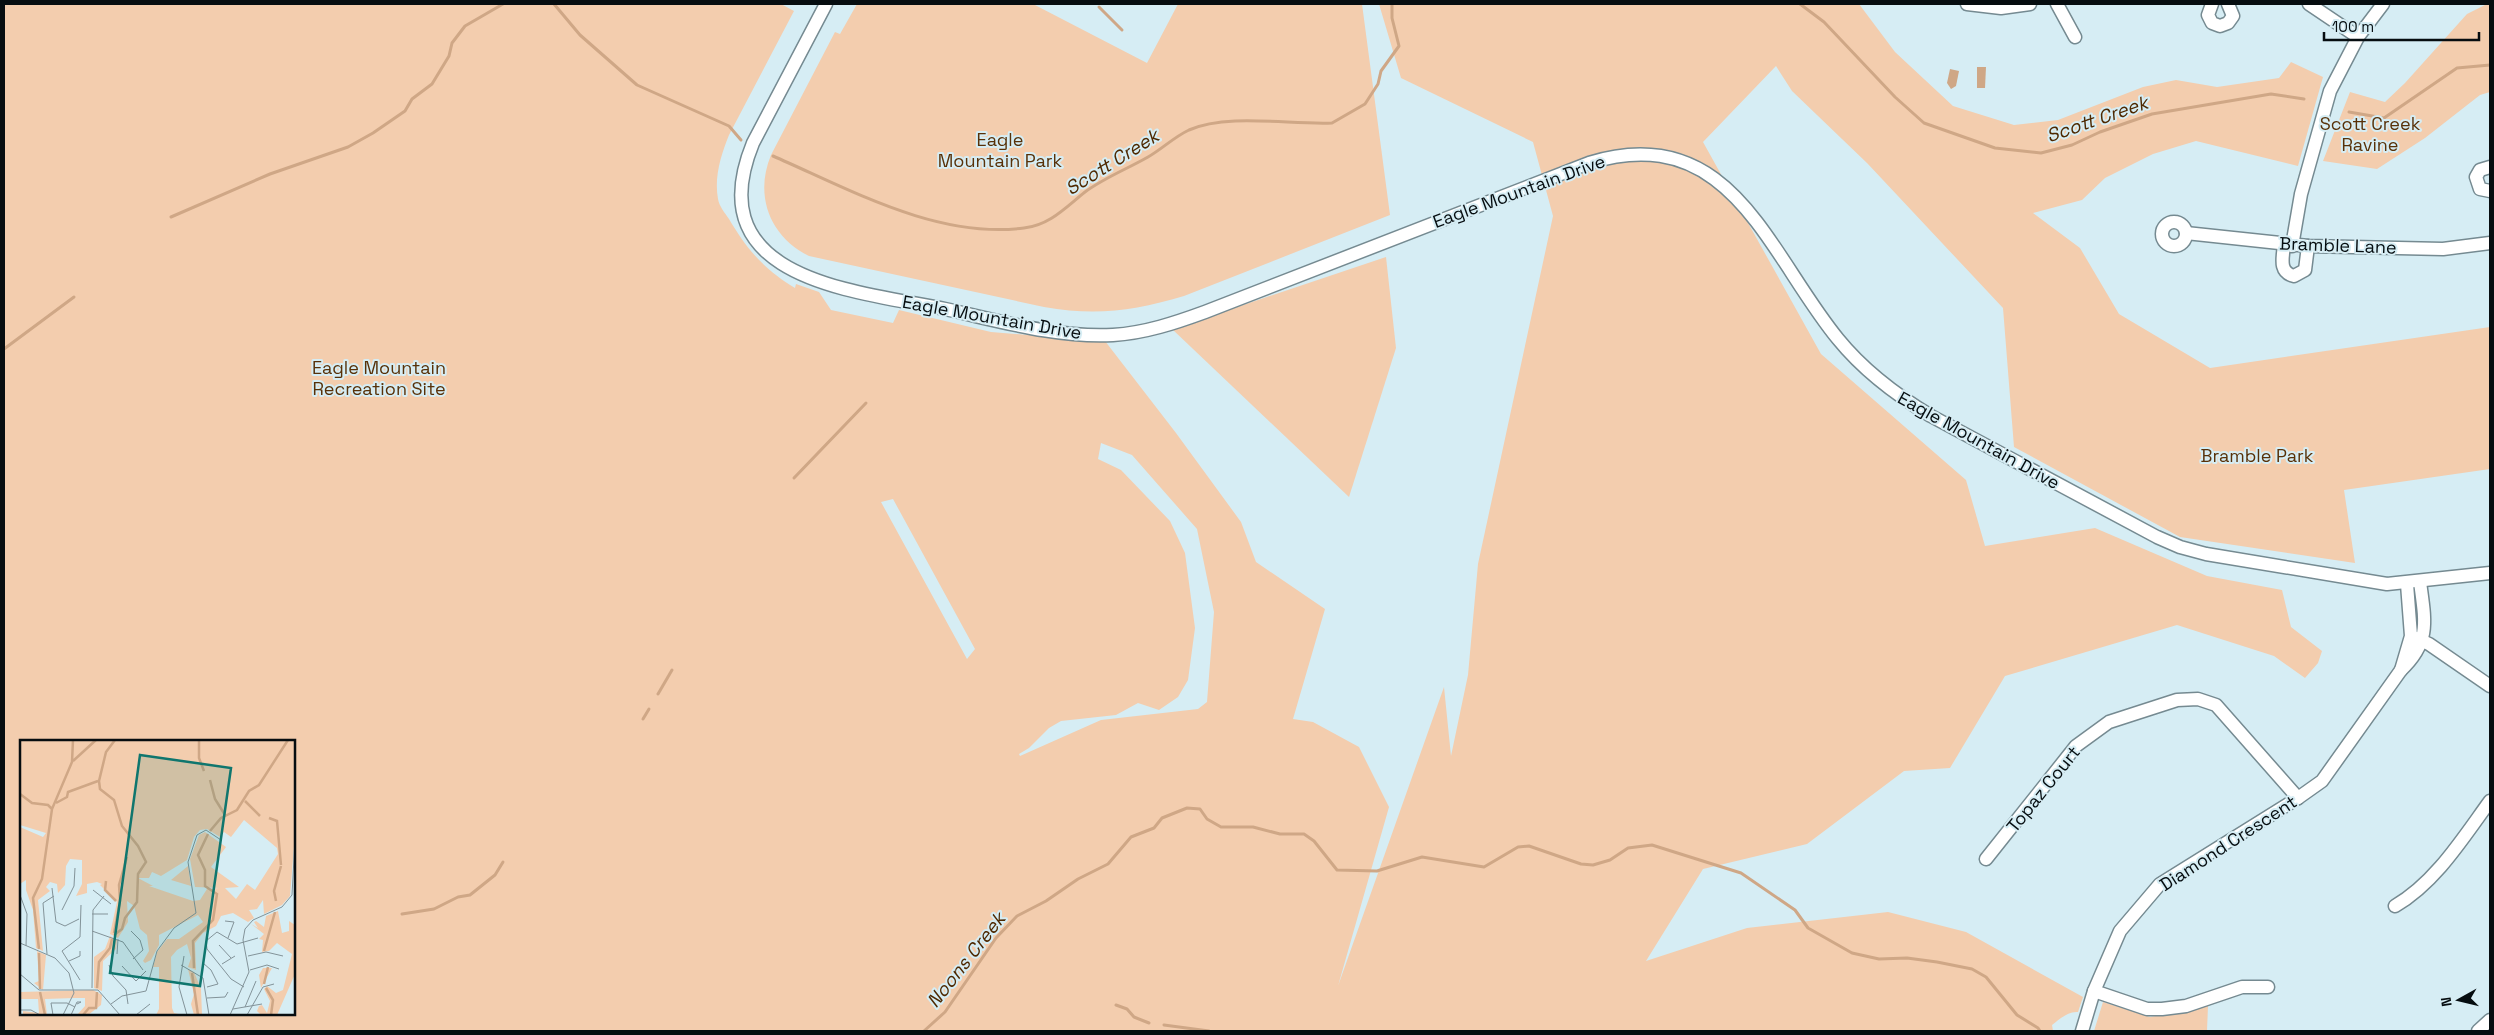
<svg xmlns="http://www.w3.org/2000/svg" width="2494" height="1035" font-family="'Space Grotesk',sans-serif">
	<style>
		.green { fill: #f3cdae; fill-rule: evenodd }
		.water { fill: #cfa786 }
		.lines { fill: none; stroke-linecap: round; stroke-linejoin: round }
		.stream { stroke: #cfa786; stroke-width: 3 }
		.minor-casing { stroke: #758a91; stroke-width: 15 }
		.minor { stroke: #fff; stroke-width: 12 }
		.labels { text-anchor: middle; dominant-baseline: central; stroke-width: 4; stroke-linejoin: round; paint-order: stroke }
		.park-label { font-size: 18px; fill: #583108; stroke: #d6edf4 }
		.street-label { font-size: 18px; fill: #060d10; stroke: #d6edf4 }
		.water-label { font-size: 19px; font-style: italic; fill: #4e2800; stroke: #d6edf4 }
		.inset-river { fill: none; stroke: #cfa786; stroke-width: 2.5 }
		.inset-road { fill: none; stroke: #839399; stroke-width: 1 }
		.view { fill: #0f766e; fill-opacity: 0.15; stroke: #0f766e; stroke-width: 2.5 }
		.inset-edge { fill: none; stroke: #060d10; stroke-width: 2.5 }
	</style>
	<rect width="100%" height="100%" fill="#d6edf4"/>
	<!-- green -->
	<g class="green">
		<path d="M4 4H781L794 11 729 135C721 155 714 177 718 199 719 206 725 213 729 219 748 251 764 269 795 288L796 284 819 292 831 310 893 323 899 310 991 332 1105 341 1176 433 1241 522 1256 562 1325 609 1293 719 1313 722 1359 747 1389 807 1338 986 1444 687 1451 756 1468 675 1478 564 1553 216 1533 142 1401 78 1379 4H1859L1895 52 1953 106 2014 125 2058 120 2143 87 2176 80 2217 87 2279 78 2291 62 2323 77 2298 166 2196 141 2153 154 2105 178 2082 200 2033 213 2080 248 2119 314 2210 368 2490 327V469L2344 490 2355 563 2180 537 2014 447 2003 308 1867 163 1792 91 1776 66 1703 142 1821 354 1966 480 1985 546 2095 528 2207 576 2282 590 2291 627 2322 651 2318 663 2305 678 2274 656 2177 625 2005 676 1950 768 1904 771 1807 844 1703 869 1646 961 1747 928 1888 912 1966 932 2083 997 2078 1012C2068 1011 2060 1019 2052 1025L2053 1031H4ZM1101 443 1132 455 1197 529 1214 612 1207 702 1198 709 1101 720 1020 756 1019 754 1029 748 1049 728 1061 721 1116 715 1138 703 1159 710 1178 697 1188 680 1195 628 1185 553 1170 521 1121 470 1098 459ZM893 499 975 649 967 659 881 502ZM21 741H294V1014H21Z"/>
		<path d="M857 4H1033L1147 63 1178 4H1362L1390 215 1184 296C1134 311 1096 316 1044 307L809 256C770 237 754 196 771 155L835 32 840 34Z"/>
		<polygon points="2487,4 2490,4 2490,92 2480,95 2425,138 2377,169 2323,161 2350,92 2385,102 2405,83 2467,14"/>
		<polygon points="1386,257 1396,348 1349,497 1172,329"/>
		<polygon points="2103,1002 2150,1017 2208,1006 2207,1031 2094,1031"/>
	</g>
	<!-- water -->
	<g class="water">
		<polygon points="1977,67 1986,67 1985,88 1977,88"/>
		<polygon points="1950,69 1959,71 1956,86 1951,89 1947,83"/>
	</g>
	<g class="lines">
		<!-- stream -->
		<g class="stream">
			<polyline points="554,4 580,35 637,85 729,126 741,140"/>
			<polyline points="1800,4 1824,22 1895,97 1924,123 1995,148 2041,153 2072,145 2100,132 2152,114 2271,94 2304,99"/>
			<polyline points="1099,7 1122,30"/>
			<polyline points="2349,112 2384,118 2457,68 2490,65"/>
			<path d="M773 156C851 190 937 239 1024 228 1050 225 1066 207 1085 192 1104 178 1127 169 1148 157 1162 149 1174 137 1189 130 1228 113 1290 125 1332 123L1365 104 1378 84 1381 71 1399 46 1392 18V4"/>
			<polyline points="171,217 270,174 348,147 373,133 405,111 412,99 432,84 449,56 452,43 465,26 503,4"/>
			<polyline points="4,349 74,297"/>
			<polyline points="794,478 866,403"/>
			<polyline points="658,694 672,670"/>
			<polyline points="643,719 649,709"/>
			<polyline points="402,914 434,909 458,897 470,895 495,875 503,862"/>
			<polyline points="1116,1005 1127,1009 1134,1017 1149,1023"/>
			<polyline points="1164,1025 1209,1031"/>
			<polyline points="924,1031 945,1012 996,938 1017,916 1046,901 1078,879 1108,864 1131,837 1154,828 1162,818 1187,808 1200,809 1207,819 1221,827 1253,827 1280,834 1304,834 1314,841 1337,870 1377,871 1422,857 1484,867 1518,847 1529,846 1581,864 1593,865 1610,860 1628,848 1652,845 1741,873 1795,910 1808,928 1852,953 1879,959 1907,958 1937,962 1972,969 1986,977 2017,1015 2038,1028 2040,1031"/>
		</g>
		<!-- minor casing -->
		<g class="minor-casing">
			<g id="minor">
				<path d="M826 4 753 143C697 280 855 291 945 309 1000 321 1057 338 1113 335 1145 333 1175 323 1205 312L1589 163C1731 119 1768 254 1838 339 1864 371 1896 395 1931 416L2157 537 2180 547 2206 554 2387 584 2490 573"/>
				<polyline points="1967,4 2001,8 2030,4"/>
				<polyline points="2057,4 2075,37"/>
				<polyline points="2212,4 2208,15 2212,23 2220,26 2228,23 2233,16 2228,4"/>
				<polyline points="2309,4 2358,37"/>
				<polyline points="2490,167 2480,170 2476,177 2480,189 2490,191"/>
				<circle cx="2174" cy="234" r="12"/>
				<polyline points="2186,233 2308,246 2443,249 2490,243"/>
				<path d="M2284 245C2283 257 2278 272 2294 276L2305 270 2308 246"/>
				<polyline points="2292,246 2301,194 2330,91 2358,37 2383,4"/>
				<path d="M2407 584 2411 636 2401 670C2431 642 2425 620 2420 582"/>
				<polyline points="2416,638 2429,644 2490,686"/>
				<polyline points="1986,859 2076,746 2109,722 2177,700 2198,699 2216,705 2298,798"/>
				<path d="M2395 906C2435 883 2463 838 2490 801"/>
				<polyline points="2094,991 2147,1009 2162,1009 2186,1006 2242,987 2268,987"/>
				<polyline points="2082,1031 2094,991 2120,931 2160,884 2298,798 2322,781 2401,670"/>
				<polyline points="2478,1031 2490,1020"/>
			</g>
		</g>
		<!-- minor -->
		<use href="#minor" class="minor"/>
	</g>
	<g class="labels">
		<!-- park labels -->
		<g class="park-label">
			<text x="2370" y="123">Scott Creek<tspan x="2370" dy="21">Ravine</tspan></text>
			<text x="1000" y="139">Eagle<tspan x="1000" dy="21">Mountain Park</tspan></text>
			<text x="379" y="367">Eagle Mountain<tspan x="379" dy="21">Recreation Site</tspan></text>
			<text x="2257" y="455">Bramble Park</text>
		</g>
		<!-- street labels -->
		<g class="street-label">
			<text transform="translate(1519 191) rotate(-20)">Eagle Mountain Drive</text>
			<text transform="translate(2338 245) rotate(2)">Bramble Lane</text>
			<text transform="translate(992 317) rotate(10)">Eagle Mountain Drive</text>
			<text transform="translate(1979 440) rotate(29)">Eagle Mountain Drive</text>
			<text transform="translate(2043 789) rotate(-51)">Topaz Court</text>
			<text transform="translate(2228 843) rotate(-33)">Diamond Crescent</text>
		</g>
		<!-- water labels -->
		<g class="water-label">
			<text transform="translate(2097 119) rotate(-19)">Scott Creek</text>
			<text transform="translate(1112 162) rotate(-32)">Scott Creek</text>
			<text transform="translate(966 960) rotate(-52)">Noons Creek</text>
		</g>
	</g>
	<!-- overview -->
	<g transform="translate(20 740)">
		<rect width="275" height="275" fill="#d6edf4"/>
		<path d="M0 0H275V94L270 156 262 165 244 174 243 160 237 169 229 170 234 178 228 182 213 173 201 176 196 186 183 193 175 203 176 230 168 227 171 218 167 204 157 210 151 217 152 268 154 273 164 275H136L139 269V227H133L137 212 147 199H159L183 182 178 175 139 195V205L131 220 125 223 123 221 129 211 127 195 120 189 114 166 107 161 108 182 98 198 90 194 97 162 80 145 82 144 77 142 67 144V153L56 156 62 144V120L50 119 46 126 45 145 38 153 37 144 30 142 26 147 30 151 18 160 23 211 16 208 13 170 6 150V140L0 144V87L23 97 26 93 0 85ZM224 80 257 108 258 114 235 150 227 144 216 159 205 148 219 147 191 127 206 107 185 92 179 95 170 119 175 147 199 148 187 149 180 160 173 161 129 146H133L118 138H129L132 132 141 136 167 120 174 97 180 90 187 89 200 97 204 92 211 97ZM168 126 171 146 151 140ZM258 171 262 193 269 191V181L275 185V234L257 275H241L237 271 239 266 242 265 247 273 250 261 244 249 247 246 256 253 263 250 272 214 257 203 249 211 242 212 243 200 239 199 244 194 231 184 238 188 234 182 236 181 244 187 246 176ZM90 196 97 200 96 209 83 221 82 251 74 248V217L85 209ZM17 211 26 215 23 250 14 243 19 241ZM243 228H252L241 248 239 235ZM168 229 174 232 181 249 182 275H174L171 264 174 254ZM73 250 82 255 81 265 68 275H57L65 266V258H54L25 259 27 275H3V271L19 273 18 259H0V252Z" fill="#f3cdae" fill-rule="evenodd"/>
		<path class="inset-river" d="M179 0V18L184 31M53 21 76 0M190 40 195 59 205 75M0 54 12 63 28 65 32 69M225 61 240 76M36 63 47 57 48 52 78 41M249 78 257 81 261 125M190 91 201 78 217 70 229 51 239 45 268 0M86 141 85 150 96 161M256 161 254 151 261 126M94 193 100 161 99 145 107 117M94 195 102 189 105 178 117 162 118 134 126 122 118 106 102 86 94 60 80 49 79 41 86 12 95 0M19 209 13 158 22 139 32 69 52 22 53 0M244 211 255 172M19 213 20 249M174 228 173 201 193 180 197 154 185 146V130L178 115 188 94M172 233 178 275M244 244 248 227M77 248 79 222 90 208 92 199M246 248 253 260 251 275M20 252 25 275M63 275 69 268H76L77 252"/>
		<path class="inset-road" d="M32 148 36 182 45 186 59 179M73 150 91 164M0 155 7 174 6 206M42 170 54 146 55 128M72 174H88M205 181 214 182 208 198M72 191 103 202 123 230M111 191 120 200 123 210 113 219M0 203 35 218 49 233 54 253 43 275M199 205 211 218M42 211 60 197 61 165M42 211 60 240M27 214 23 163 34 156M97 214 98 199M164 216 159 247 167 275M228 216 246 212 263 216M49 221 60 216V211M183 223 191 230 198 244 187 247M202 224 215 216M89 225 93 236 106 250 108 264M161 225 183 238 189 275M102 226 116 241 126 231M230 230 247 225 259 229M0 234 19 250H78L100 275M224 247 211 239 187 209 186 201 197 192 217 204 238 198M72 248 73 170 84 156M187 258 205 257 208 252M91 264 102 256 126 251 137 211 154 188 176 173 168 122 177 95 186 90 201 100M225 267 236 241M213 269 242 264M0 270H11L20 275M33 275 31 263H47L55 267M51 275 57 262H61L57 264M116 275 130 264M210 275 229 232 223 200 225 189 233 180 262 167 272 155 275 99M227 275 243 247 254 244"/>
		<path class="view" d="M120 15 211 28 180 246 90 233Z"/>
		<rect width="275" height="275" class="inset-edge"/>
	</g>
	<!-- border -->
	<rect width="2494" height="1035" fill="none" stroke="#060d10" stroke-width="10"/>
	<!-- north arrow -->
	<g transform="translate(2459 1000) rotate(262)" stroke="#d6edf4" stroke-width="4" paint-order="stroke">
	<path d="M0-4L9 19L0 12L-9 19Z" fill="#060d10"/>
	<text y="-8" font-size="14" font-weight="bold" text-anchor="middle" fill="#060d10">N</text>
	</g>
	<!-- scale -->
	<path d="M2324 32v8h155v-8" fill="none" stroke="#060d10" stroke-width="2.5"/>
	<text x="2332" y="32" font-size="15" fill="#060d10" stroke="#d6edf4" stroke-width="4" paint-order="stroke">100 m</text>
</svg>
